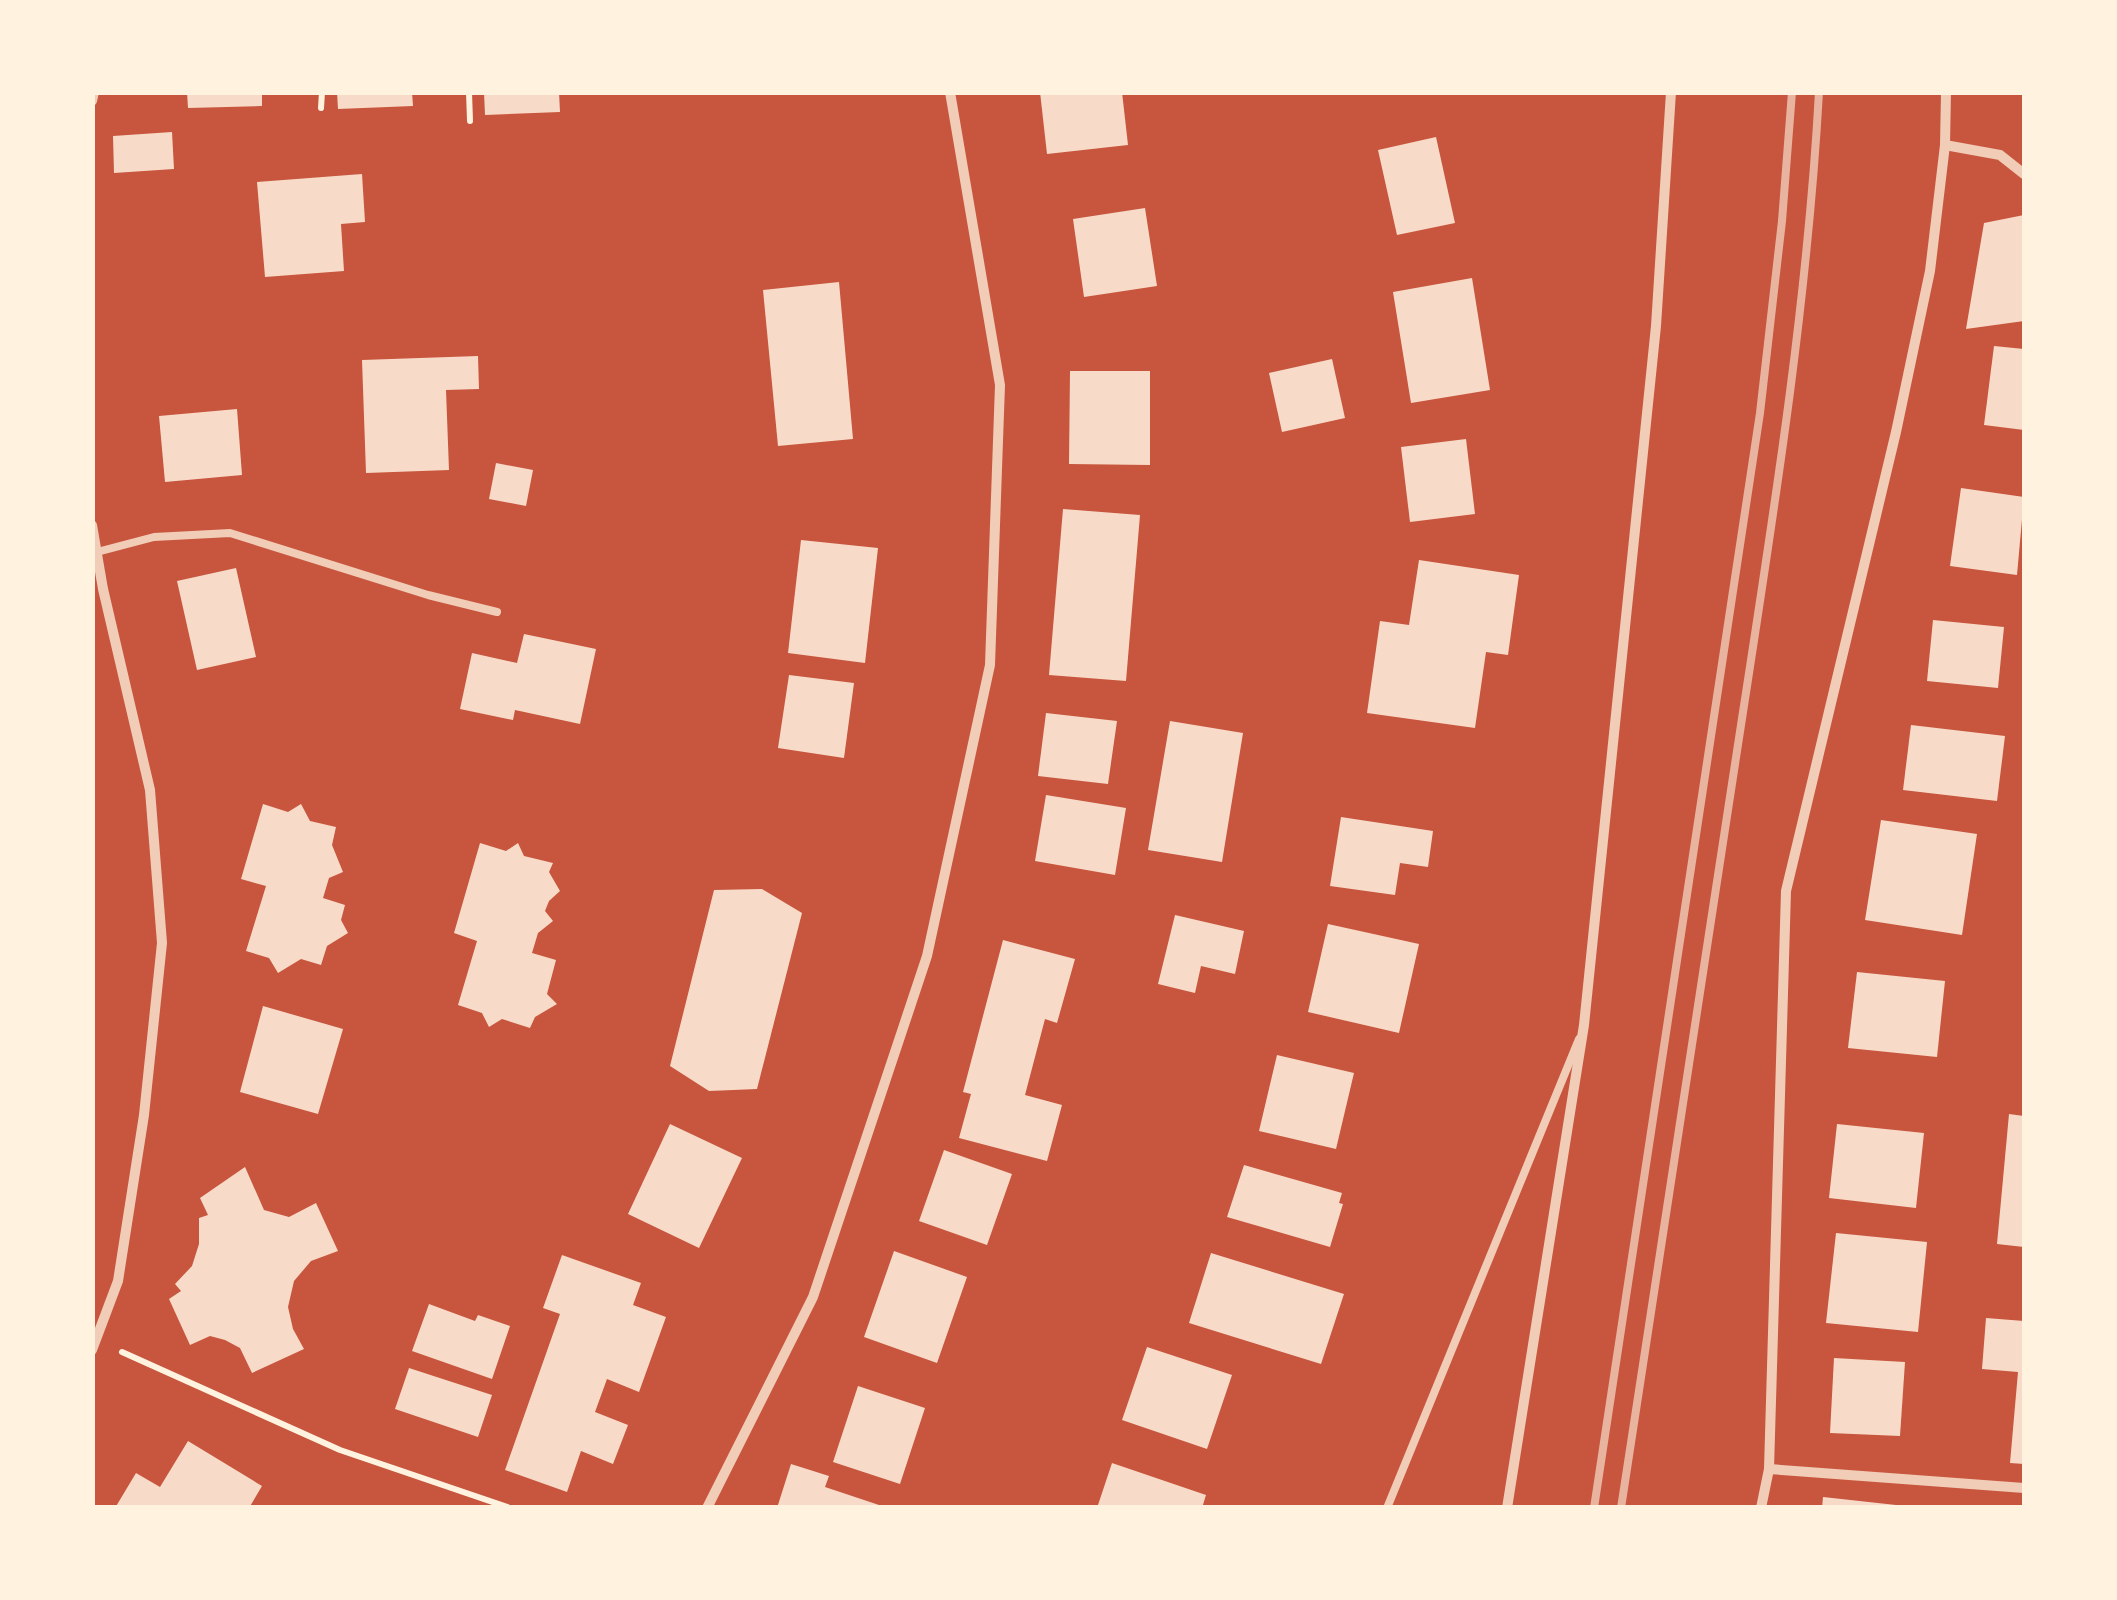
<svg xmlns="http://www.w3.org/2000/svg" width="2117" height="1600" font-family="Helvetica,sans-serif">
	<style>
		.building { fill: #f7dbc8 }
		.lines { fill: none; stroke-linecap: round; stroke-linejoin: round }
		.path { stroke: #fff3e0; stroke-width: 6 }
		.service { stroke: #f1ccb7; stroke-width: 8 }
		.minor { stroke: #f1ccb7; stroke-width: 10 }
		.rail { stroke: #e9b49f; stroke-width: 8 }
	</style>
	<rect width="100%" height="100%" fill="#c8553d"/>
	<!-- building -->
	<g class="building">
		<polygon points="187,92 262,92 262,106 188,108"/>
		<polygon points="337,92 412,92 413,106 338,109"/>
		<polygon points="484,92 559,92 560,112 485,115"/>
		<polygon points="1040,92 1122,92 1128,145 1047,154"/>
		<polygon points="172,132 174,169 114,173 113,136"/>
		<polygon points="1436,137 1455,223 1397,235 1378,150"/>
		<polygon points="362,174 365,222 341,224 344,271 265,277 257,182"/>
		<polygon points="1145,208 1157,286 1084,297 1073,219"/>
		<polygon points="2024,215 2024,321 1966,329 1984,223"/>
		<polygon points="1472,278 1490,390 1411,403 1393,292"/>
		<polygon points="839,282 853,439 778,446 763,290"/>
		<polygon points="1994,346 2024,349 2024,430 1984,425"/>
		<polygon points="478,356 479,389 446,390 449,470 366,473 362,360"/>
		<polygon points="1332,359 1345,418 1282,432 1269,373"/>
		<polygon points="1070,371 1150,371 1150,465 1069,464"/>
		<polygon points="237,409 242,475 165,482 159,416"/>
		<polygon points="1466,439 1475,514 1410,522 1401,447"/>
		<polygon points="496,463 533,470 526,506 489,499"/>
		<polygon points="1961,488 2024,497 2017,575 1950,566"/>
		<polygon points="1063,509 1140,515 1126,681 1049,675"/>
		<polygon points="801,540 878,548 865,663 788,653"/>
		<polygon points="1419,560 1519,575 1508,655 1486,652 1475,728 1367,713 1380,621 1409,625"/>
		<polygon points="236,568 256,657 197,670 177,581"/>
		<polygon points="1933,620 2004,627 1998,688 1927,681"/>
		<polygon points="524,634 596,649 580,724 515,710 513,720 460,709 472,653 517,663"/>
		<polygon points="789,675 854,683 844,758 778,748"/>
		<polygon points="1046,713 1117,721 1108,784 1038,776"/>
		<polygon points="1170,721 1243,733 1222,862 1148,850"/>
		<polygon points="1911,725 2005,736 1997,801 1903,790"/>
		<polygon points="1046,795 1126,808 1115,875 1035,861"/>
		<polygon points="263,804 288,812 301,804 310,821 336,827 332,845 343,872 329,878 323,898 345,905 341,920 348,933 327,946 321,965 301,959 278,973 269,958 246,951 266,886 241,879"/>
		<polygon points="1341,817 1433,831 1428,867 1400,863 1395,895 1330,886"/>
		<polygon points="1881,820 1977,834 1962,935 1865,920"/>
		<polygon points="480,843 506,851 518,843 524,856 553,863 549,872 560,891 549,901 545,911 553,921 538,933 532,953 556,960 547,994 557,1004 535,1017 530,1028 502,1019 489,1027 482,1013 458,1005 477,941 454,933"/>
		<polygon points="762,889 802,913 757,1089 709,1091 670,1066 714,890"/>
		<polygon points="1175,915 1244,931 1235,974 1201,966 1195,993 1158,984"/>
		<polygon points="1328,924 1419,944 1399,1033 1308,1012"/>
		<polygon points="1003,940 1075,959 1057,1023 1045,1019 1025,1095 1062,1105 1047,1161 959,1138 971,1094 963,1092"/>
		<polygon points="1857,972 1945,981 1937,1057 1848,1048"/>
		<polygon points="263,1006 343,1029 318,1114 240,1092"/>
		<polygon points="1277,1055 1354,1073 1336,1149 1259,1131"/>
		<polygon points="2009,1114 2024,1116 2024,1247 1997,1244"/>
		<polygon points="670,1124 742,1158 699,1248 628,1214"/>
		<polygon points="1837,1124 1924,1133 1916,1208 1829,1198"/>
		<polygon points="944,1150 1012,1174 987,1245 919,1221"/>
		<polygon points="1244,1165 1342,1193 1339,1203 1343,1204 1330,1247 1227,1217"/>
		<polygon points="245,1167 264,1210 289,1217 316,1203 338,1251 311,1261 294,1281 288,1307 293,1329 304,1349 252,1373 240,1348 225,1340 210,1336 190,1345 169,1299 181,1291 175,1284 192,1266 199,1244 199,1218 208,1215 200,1198"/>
		<polygon points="1836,1233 1927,1242 1918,1332 1826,1323"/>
		<polygon points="894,1251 967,1277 937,1363 864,1337"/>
		<polygon points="1211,1253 1344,1294 1321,1364 1189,1323"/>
		<polygon points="562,1255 641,1283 633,1305 666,1317 639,1392 607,1379 595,1412 628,1425 613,1464 581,1451 567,1492 505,1470 560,1314 543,1308"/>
		<polygon points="429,1304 475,1321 478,1315 510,1326 492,1379 412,1351"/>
		<polygon points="1986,1318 2024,1321 2024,1464 2010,1463 2018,1372 1982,1369"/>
		<polygon points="1147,1347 1232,1375 1207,1449 1122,1420"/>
		<polygon points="1834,1358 1905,1362 1900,1436 1830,1433"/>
		<polygon points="409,1368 492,1395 478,1437 395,1409"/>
		<polygon points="858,1386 925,1408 900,1484 833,1462"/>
		<polygon points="188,1441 262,1486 249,1508 115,1508 136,1473 160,1487"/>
		<polygon points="1112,1463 1206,1495 1202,1508 1097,1508"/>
		<polygon points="791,1464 829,1476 825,1487 888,1508 777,1508"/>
		<polygon points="1823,1497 1896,1505 1896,1508 1822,1508"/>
	</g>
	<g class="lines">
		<!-- path -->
		<g class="path">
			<polyline points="469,92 470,121"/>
			<polyline points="321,108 322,92"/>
			<polyline points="122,1352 340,1450 510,1508"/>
		</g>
		<!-- service -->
		<g class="service">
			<polyline points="97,552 154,537 230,533 428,595 497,612"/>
			<polyline points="1387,1508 1579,1039"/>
		</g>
		<!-- minor -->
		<g class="minor">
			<polyline points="92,101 94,92"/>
			<polyline points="1945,145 2000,155 2024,174"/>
			<polyline points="92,525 103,589 150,790 162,943 144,1115 118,1281 92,1350"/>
			<polyline points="1769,1469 2024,1488"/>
			<polyline points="707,1508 813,1297 902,1031 927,956 990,665 1000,385 950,92"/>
			<polyline points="1507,1508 1584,1025 1656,326 1671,92"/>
			<polyline points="1761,1508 1769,1469 1786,891 1896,432 1930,271 1945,145 1946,92"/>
		</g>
		<!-- rail -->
		<g class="rail">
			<polyline points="1594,1508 1760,413 1782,221 1792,92"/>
			<path d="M1621 1508C1661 1251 1700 994 1739 738 1772 523 1807 309 1819 92"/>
		</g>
	</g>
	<!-- border -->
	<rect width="2117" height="1600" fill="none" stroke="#fff3e0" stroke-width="190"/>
</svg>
